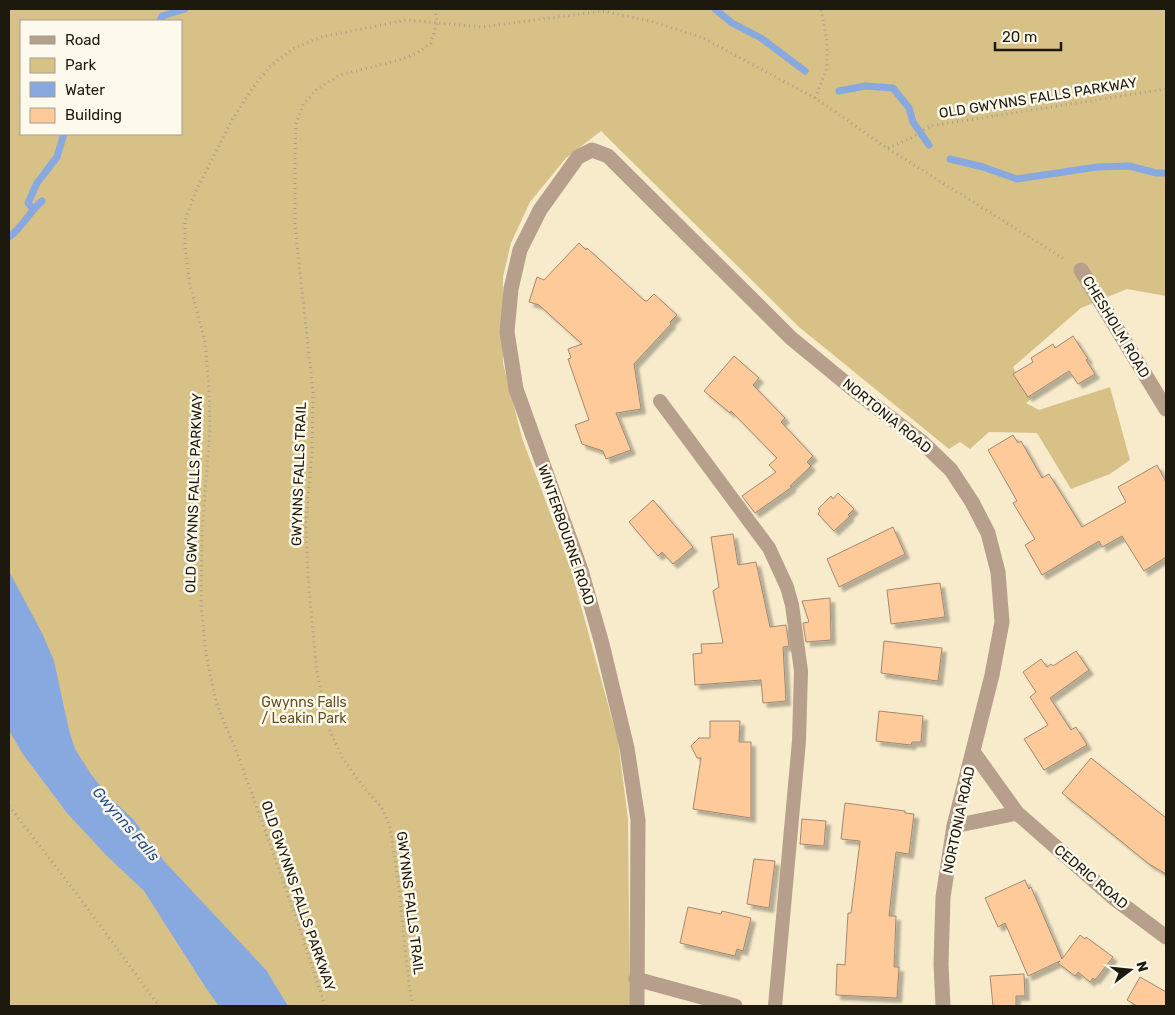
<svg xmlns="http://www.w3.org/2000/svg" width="1175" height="1015" font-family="Rubik,sans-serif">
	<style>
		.green { fill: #d7c187; fill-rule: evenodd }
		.water { fill: #87a9df }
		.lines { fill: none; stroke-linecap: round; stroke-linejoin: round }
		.stream { stroke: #87a9df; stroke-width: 7 }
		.building { fill: #ffca99; stroke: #a18973; filter: url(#shadow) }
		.path { stroke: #a89f87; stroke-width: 3; stroke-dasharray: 1 4; stroke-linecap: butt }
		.lane { stroke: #b69f8b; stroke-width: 14 }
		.street { stroke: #b69f8b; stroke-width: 15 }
		.labels { text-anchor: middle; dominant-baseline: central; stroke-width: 5; stroke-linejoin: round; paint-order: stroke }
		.street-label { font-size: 14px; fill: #1d190d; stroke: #fdf9ec }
		.park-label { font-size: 14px; fill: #635120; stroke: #fdf9ec }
		.water-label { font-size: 15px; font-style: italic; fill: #254f90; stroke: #fdf9ec }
	</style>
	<defs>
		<filter id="shadow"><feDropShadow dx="4.5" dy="4.5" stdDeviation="1" flood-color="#0004"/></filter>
	</defs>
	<rect width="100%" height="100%" fill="#f7ebcc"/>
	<!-- green -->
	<path class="green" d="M9 9H1166V296L1127 289 1081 308 1013 367 1031 399 1026 403 1039 410 1110 387 1130 460 1110 474 1071 489 1037 433 989 432 970 449 960 442 949 449 799 327 601 131 566 158 530 202 511 243 503 277V363L522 438 570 566 618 741 628 819 630 1006H9ZM21 21H181V134H21Z"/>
	<!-- water -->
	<polygon class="water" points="9,571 43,635 54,661 69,730 75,749 91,774 109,797 133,819 164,861 266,970 288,1006 219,1006 206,988 144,891 107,856 67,813 22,753 9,730"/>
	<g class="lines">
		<!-- stream -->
		<g class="stream">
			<polyline points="715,9 732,23 761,38 805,71"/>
			<polyline points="160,21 162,16 185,9"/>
			<polyline points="839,91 865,86 893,88 909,108 913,122 929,145"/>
			<polyline points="950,159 983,167 1017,179 1097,167 1129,166 1156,173 1166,173"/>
			<polyline points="33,209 28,203 37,183 57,157 64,134"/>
			<path d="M9 237C22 228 29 212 42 201"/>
		</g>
	</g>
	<!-- building -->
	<g class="building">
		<polygon points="579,243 586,250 587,248 645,301 647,301 654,294 677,315 670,322 671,324 634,364 641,409 616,413 631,450 606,459 603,451 582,444 575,425 589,420 568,359 571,358 568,349 582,344 539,305 529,302 537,277 544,280"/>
		<polygon points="1073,336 1088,359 1086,360 1095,374 1078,384 1069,371 1028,397 1013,374 1033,362 1031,358 1053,344 1055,348"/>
		<polygon points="734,356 759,378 753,385 785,418 781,422 813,456 807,462 811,466 790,486 792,487 755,513 742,496 776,472 769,465 777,458 731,411 730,413 704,391"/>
		<polygon points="1013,435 1018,443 1021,441 1042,478 1049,474 1082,527 1126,502 1118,487 1157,465 1166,482 1166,557 1144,571 1122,536 1102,547 1099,541 1042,575 1025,545 1035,539 1013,503 1017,501 988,450"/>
		<polygon points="838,493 854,509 848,515 850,516 834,531 818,514 820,511 818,509 831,496 833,499"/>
		<polygon points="653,500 693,547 673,564 662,552 658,556 629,522"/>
		<polygon points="893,527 905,554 839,587 827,559"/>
		<polygon points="733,534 738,565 756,562 770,627 786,625 789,646 783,647 786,701 763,703 761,680 695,685 693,654 702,653 701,644 723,643 713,591 719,587 711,537"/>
		<polygon points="940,583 945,617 891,624 887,590"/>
		<polygon points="830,598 831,640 806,642 803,623 809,622 802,601"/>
		<polygon points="884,641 942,648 938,681 881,673"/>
		<polygon points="1076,651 1089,670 1050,698 1071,730 1076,727 1087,745 1044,770 1024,739 1048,725 1030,697 1036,692 1023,672 1041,659 1047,667 1051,664 1053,666"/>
		<polygon points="879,711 923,716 921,742 912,742 911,745 876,741"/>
		<polygon points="710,721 740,721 739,742 751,742 751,818 693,809 701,758 697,758 691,746 699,738 710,738"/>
		<polygon points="1091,758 1166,818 1166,874 1149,864 1062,793"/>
		<polygon points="845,803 905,811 905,813 914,814 909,854 896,852 889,916 896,916 894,967 899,967 897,998 836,995 837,964 845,965 848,913 851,913 860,841 841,839"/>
		<polygon points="802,819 826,821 824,846 800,844"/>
		<polygon points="754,859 775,861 769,908 747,904"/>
		<polygon points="1025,880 1029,889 1031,887 1062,959 1080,935 1085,939 1086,937 1113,957 1095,980 1093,978 1090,982 1078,972 1075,976 1058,963 1060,961 1028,976 1005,923 998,927 985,898"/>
		<polygon points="688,907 721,914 722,911 751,918 743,951 737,949 735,956 680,943"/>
		<polygon points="1024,974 1025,996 1016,996 1016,1006 993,1006 990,976"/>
		<polygon points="1140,977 1166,992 1166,1006 1137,1006 1127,1000"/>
	</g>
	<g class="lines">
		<!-- path -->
		<g class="path">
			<polyline points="815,98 827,68 827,42 821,9"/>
			<polyline points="888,148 911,138 930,126 1166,89"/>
			<polyline points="9,806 79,897 159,1006"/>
			<polyline points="325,1006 297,920 239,758 216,702 206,654 201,604 202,531 210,429 209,389 205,342 190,285 185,248 185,220 196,191 232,120 252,89 269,67 293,49 321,37 406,20 482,27 603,11 650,21 701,37 815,98 887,148 1066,260"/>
			<polyline points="413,1006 409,985 399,889 390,827 382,808 364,788 343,759 329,729 317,673 308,578 306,522 312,450 313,392 295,226 295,153 296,124 303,105 316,90 340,75 396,61 417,53 431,43 437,22 435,9"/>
		</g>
		<!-- lane -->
		<polyline class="lane" points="660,401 769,548 787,587 792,605 801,671 799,741 775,1006"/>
		<!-- street -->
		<g class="street">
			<polyline points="1081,270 1166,409"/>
			<polyline points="974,753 1017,813 1115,899 1166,937"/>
			<polyline points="954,826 1017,813"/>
			<polyline points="636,979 735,1006"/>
			<polyline points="637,1006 638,820 627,748 602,644 581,570 516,389 507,332 511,289 520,250 540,210 578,157 592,150 608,156 791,338 853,389 922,442 951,470 972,502 988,533 998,572 1002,622 992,675 954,826 943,897 941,964 943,1006"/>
		</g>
	</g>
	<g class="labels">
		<!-- street labels -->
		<g class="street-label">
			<text transform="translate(1038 98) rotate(-9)">OLD GWYNNS FALLS PARKWAY</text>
			<text transform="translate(1116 327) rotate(59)">CHESHOLM ROAD</text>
			<text transform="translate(887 416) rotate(39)">NORTONIA ROAD</text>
			<text transform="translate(299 474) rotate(-88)">GWYNNS FALLS TRAIL</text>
			<text transform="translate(194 493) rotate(-88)">OLD GWYNNS FALLS PARKWAY</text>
			<text transform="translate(566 535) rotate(71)">WINTERBOURNE ROAD</text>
			<text transform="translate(959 820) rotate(-78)">NORTONIA ROAD</text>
			<text transform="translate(1091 877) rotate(40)">CEDRIC ROAD</text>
			<text transform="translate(298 896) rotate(71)">OLD GWYNNS FALLS PARKWAY</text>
			<text transform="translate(410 903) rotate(83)">GWYNNS FALLS TRAIL</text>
		</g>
		<!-- park labels -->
		<g class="park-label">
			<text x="304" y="702">Gwynns Falls<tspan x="304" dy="16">/ Leakin Park</tspan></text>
		</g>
		<!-- water labels -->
		<g class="water-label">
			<text transform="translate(126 824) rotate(49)">Gwynns Falls</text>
		</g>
	</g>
	<!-- border -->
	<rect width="1175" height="1015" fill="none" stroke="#1d190d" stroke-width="20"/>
	<!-- legend -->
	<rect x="20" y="20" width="162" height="115" fill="#fdf9ec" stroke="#a39f93"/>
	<rect x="30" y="36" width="25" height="8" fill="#b69f8b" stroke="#a39f93"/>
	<text x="65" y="45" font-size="15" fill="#1d190d">Road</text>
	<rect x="30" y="58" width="25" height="15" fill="#d7c187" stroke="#a39f93"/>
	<text x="65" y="70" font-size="15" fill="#1d190d">Park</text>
	<rect x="30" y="82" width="25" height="15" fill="#87a9df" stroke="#a39f93"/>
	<text x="65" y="95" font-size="15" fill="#1d190d">Water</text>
	<rect x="30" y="108" width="25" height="15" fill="#ffca99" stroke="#a39f93"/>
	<text x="65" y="120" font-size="15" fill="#1d190d">Building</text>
	<!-- north arrow -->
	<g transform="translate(1130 970) rotate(74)" stroke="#fdf9ec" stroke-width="4" paint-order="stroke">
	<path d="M0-4L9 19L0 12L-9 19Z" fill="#1d190d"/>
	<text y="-8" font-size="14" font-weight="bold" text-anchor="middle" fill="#1d190d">N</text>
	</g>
	<!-- scale -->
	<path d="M995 42v8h66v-8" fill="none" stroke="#1d190d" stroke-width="2.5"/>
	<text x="1002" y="42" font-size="15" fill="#1d190d" stroke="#fdf9ec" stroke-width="4" paint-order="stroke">20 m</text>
</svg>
